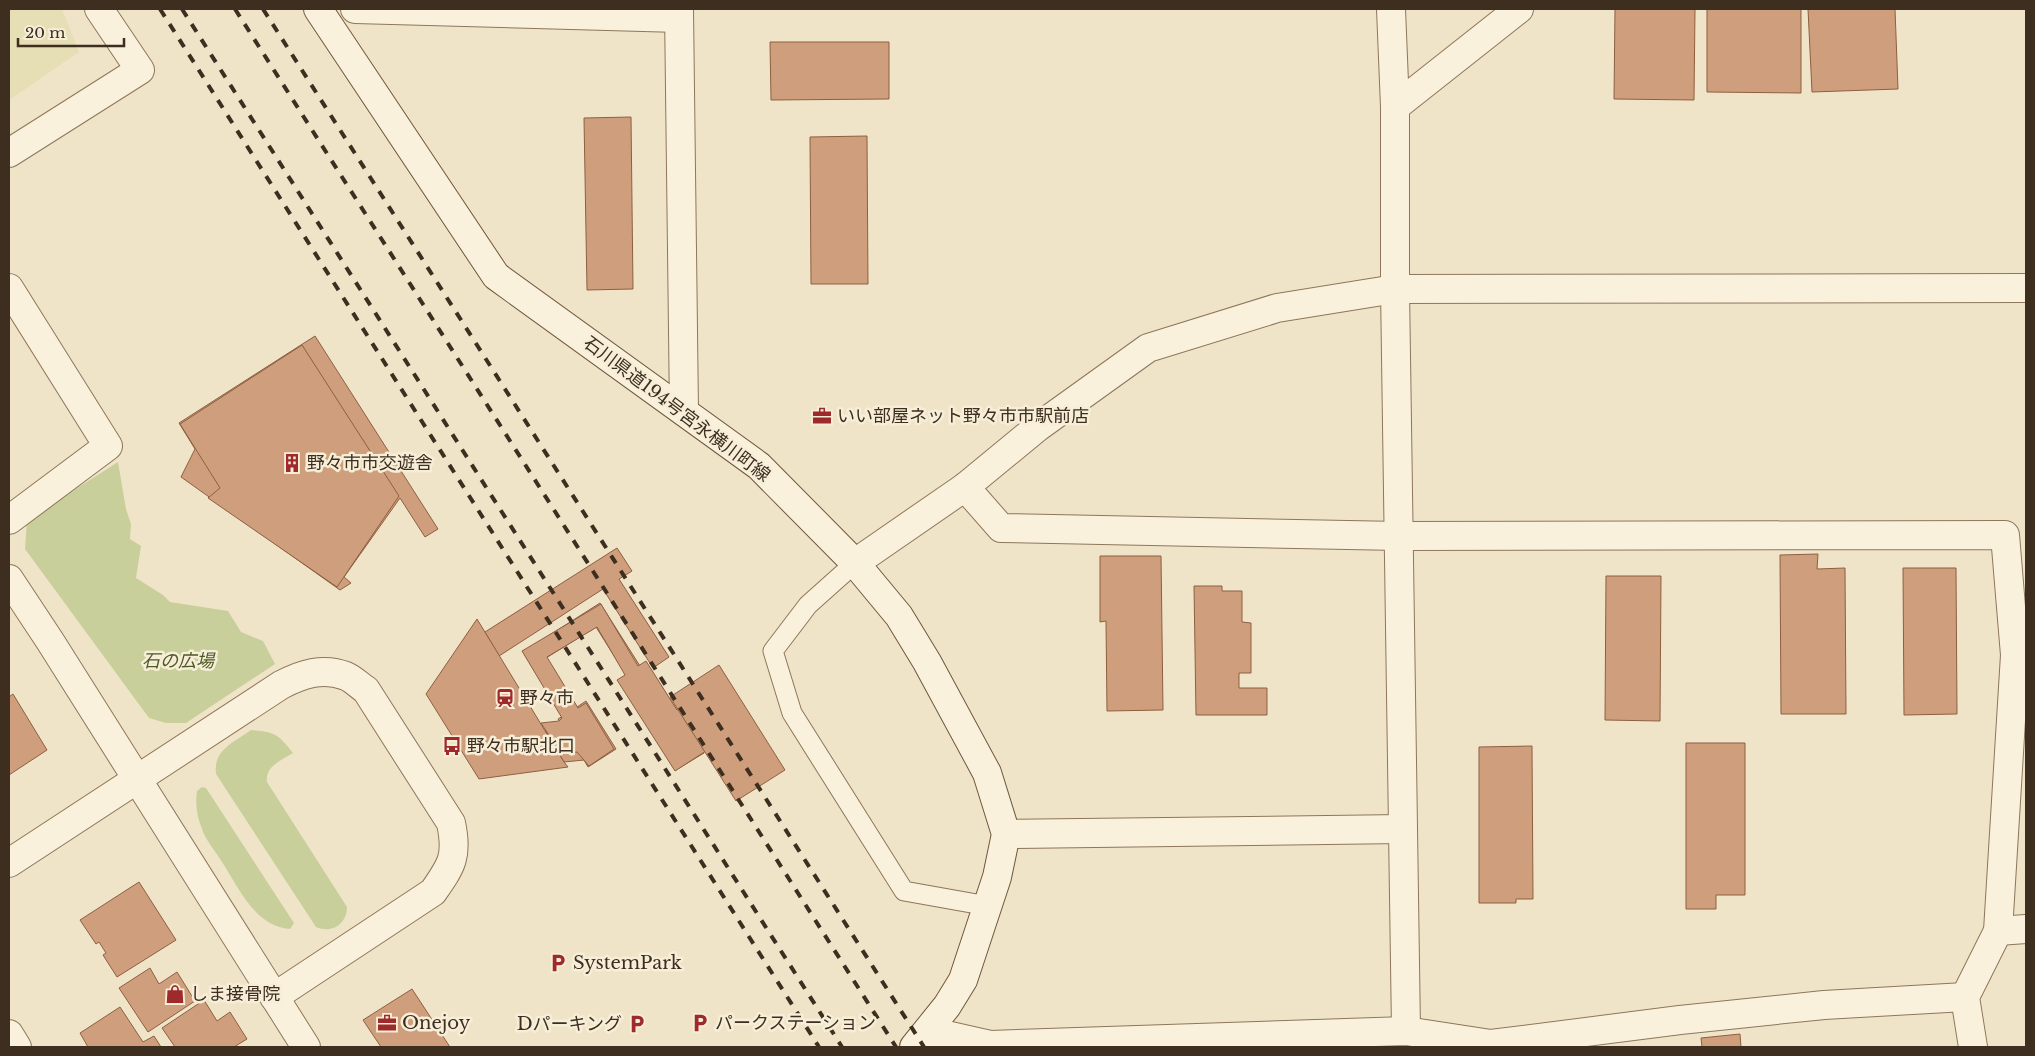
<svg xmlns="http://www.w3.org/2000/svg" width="2035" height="1056" font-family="'Libre Baskerville','Noto Sans JP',serif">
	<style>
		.farmland { fill: #e6deb5 }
		.green { fill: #c9cf9b }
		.building { fill: #cf9f7d; stroke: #8d5f41 }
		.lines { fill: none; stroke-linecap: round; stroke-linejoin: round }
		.service-casing { stroke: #8d765c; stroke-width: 21 }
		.minor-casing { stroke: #8d765c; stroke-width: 30 }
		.tertiary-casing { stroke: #8d765c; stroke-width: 30 }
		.secondary-casing { stroke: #6f573f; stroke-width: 30 }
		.service { stroke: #faf1dc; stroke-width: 19 }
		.minor { stroke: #faf1dc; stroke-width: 28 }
		.tertiary { stroke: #faf1dc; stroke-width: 28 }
		.secondary { stroke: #faf1dc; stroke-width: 28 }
		.rail { stroke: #3d2e20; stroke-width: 4; stroke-dasharray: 9 9; stroke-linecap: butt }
		.labels { text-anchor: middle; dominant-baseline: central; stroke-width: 5; stroke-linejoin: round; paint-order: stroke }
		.street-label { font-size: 18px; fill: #3d2e20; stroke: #f7eed8 }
		.poi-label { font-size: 18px; fill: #3d2e20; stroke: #f7eed8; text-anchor: start }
		.park-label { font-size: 18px; font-style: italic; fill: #4d5a26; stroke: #f7eed8 }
	</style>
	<rect width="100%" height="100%" fill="#f0e4c8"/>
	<!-- farmland -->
	<polygon class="farmland" points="9,9 62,9 79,52 9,100"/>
	<!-- green -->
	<g class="green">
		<polygon points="118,462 126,509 131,524 130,539 141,546 136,578 163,595 170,602 228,611 241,632 263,641 275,664 186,723 166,723 149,718 25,549 27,520"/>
		<path d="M251 730C275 732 278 734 293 753 282 760 265 766 267 782L347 907C347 924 332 934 316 927L216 774C213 750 233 743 251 730Z"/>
		<path d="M202 787 206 788 294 923 290 929C255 927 239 888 222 862 216 852 206 841 202 829 197 817 195 804 197 791Z"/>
	</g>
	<!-- building -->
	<g class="building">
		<polygon points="1615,9 1695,9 1694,100 1614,99"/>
		<polygon points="1707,9 1801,9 1801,93 1707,92"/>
		<polygon points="1808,9 1895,9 1898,89 1812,92"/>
		<polygon points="770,42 889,42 889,99 771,100"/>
		<polygon points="631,117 633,289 587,290 584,118"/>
		<polygon points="867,136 868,284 811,284 810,137"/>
		<polygon points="315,336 438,529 425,537 400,498 344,577 351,583 340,590 181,477 195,449 179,423"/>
		<polygon points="302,345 399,496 337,587 208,498 220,488 180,424"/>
		<polygon points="617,548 632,571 619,579 669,657 653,668 603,589 499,656 485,632"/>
		<polygon points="1818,554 1817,569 1845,568 1846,714 1781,714 1780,555"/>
		<polygon points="1100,556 1161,556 1163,710 1107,711 1106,621 1100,622"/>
		<polygon points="1903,568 1956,568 1957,714 1904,715"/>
		<polygon points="1606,576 1661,576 1660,721 1605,720"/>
		<polygon points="1194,586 1222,586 1222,591 1242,591 1242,622 1251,623 1251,673 1239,673 1239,688 1267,688 1267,715 1196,715"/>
		<polygon points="600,603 640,666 646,662 704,753 676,770 619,680 626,675 596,627 546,658 577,707 586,701 616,749 588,767 584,760 564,762 545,730 562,725 558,719 563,716 523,652"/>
		<polygon points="601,604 638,666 646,661 677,710 683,707 709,749 675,771 617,680 625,675 597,627 547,657 578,708 586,703 614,749 589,766 577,752 561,754 541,723 559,721 562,718 522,651"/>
		<polygon points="477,619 564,762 568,767 479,779 426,694"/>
		<polygon points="719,665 785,770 736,801 670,697"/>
		<polygon points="13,694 47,750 9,775 9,697"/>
		<polygon points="1686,743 1745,743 1745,895 1716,895 1716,909 1686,909"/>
		<polygon points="1532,746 1533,899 1516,899 1516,903 1479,903 1479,747"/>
		<polygon points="139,882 176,940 117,977 103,955 106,953 99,942 96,944 80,920"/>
		<polygon points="150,968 159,984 177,972 195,1001 148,1032 119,988"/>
		<polygon points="412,989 450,1047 381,1047 363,1020"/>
		<polygon points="204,1000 217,1021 230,1012 247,1039 234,1047 175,1047 162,1028"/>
		<polygon points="120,1007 143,1042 154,1036 161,1047 88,1047 80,1033"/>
		<polygon points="1740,1034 1741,1047 1702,1047 1701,1038"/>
	</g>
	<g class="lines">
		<!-- service casing -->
		<g class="service-casing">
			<polyline id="service" points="855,563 808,605 773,651 792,713 904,891 988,906"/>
		</g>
		<!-- minor casing -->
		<g class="minor-casing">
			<g id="minor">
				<polyline points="355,9 679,18"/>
				<polyline points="1391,9 1395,107 1519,9"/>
				<polyline points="1395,107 1395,289 1406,1031"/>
				<polyline points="9,153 140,70 99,9"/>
				<polyline points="9,288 108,446 9,520"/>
				<polyline points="965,487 1001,528 1399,536 2005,535 2015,655 1998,931 1965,997 1973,1047"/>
				<polyline points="1006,834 1403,829"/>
				<path d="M9 863 281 685C302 674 323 667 346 676 353 679 360 686 366 690L451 823C458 856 452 865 433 892L274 997"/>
				<polyline points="1998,931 2026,929"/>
				<polyline points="928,1031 990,1045 1406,1031 1491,1044 1491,1047"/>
				<polyline points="9,1034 17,1047"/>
				<polyline points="1491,1044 1680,1020 1824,1005 1965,997"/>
			</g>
		</g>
		<!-- tertiary casing -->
		<g class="tertiary-casing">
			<g id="tertiary">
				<polyline points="679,9 684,411"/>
				<polyline points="855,563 965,487 1038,427 1148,348 1277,308 1395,289 2026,288"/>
				<polyline points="9,579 50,641 306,1047"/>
			</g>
		</g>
		<!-- secondary casing -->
		<g class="secondary-casing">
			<polyline id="secondary" points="318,9 496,276 759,466 855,563 899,616 927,662 987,773 1006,834 997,877 963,980 947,1006 914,1047"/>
		</g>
		<!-- service -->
		<use href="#service" class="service"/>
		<!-- minor -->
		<use href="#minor" class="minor"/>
		<!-- tertiary -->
		<use href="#tertiary" class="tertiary"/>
		<!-- secondary -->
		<use href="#secondary" class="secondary"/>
		<!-- rail -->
		<g class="rail">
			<polyline points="160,9 819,1047"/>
			<polyline points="182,9 842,1047"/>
			<polyline points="235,9 896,1047"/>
			<polyline points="263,9 924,1047"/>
		</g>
	</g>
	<!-- icons -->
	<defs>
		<g id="office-bare" transform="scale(1.5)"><path d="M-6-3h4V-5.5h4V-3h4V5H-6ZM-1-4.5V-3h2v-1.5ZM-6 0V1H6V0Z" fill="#9e2a2b" stroke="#f7eed8" stroke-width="2.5" paint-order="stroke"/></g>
		<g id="building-bare" transform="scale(1.5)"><path d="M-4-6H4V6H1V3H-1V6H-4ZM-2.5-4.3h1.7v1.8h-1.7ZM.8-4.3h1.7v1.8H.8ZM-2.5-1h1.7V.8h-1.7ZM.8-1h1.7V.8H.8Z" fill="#9e2a2b" stroke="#f7eed8" stroke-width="2.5" paint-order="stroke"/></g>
		<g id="station-bare" transform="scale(1.5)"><path d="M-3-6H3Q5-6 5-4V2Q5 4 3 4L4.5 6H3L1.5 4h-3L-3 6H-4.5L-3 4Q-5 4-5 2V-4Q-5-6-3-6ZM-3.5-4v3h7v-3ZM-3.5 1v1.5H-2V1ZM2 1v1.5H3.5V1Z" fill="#9e2a2b" stroke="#f7eed8" stroke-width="2.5" paint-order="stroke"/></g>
		<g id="bus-bare" transform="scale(1.5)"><path d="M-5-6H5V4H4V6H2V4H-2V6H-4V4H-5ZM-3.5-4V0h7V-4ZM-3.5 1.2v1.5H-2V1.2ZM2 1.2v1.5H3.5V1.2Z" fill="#9e2a2b" stroke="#f7eed8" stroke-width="2.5" paint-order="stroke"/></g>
		<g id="parking-bare" transform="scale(1.5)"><path d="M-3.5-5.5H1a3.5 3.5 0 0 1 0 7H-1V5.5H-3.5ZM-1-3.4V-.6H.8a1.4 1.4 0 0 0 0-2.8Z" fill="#9e2a2b" stroke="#f7eed8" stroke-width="2.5" paint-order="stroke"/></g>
		<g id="shop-bare" transform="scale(1.5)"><path d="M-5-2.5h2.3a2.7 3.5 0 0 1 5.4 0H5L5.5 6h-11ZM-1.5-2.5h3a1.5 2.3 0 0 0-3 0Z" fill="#9e2a2b" stroke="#f7eed8" stroke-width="2.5" paint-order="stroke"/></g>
	</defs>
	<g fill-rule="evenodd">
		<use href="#office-bare" x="822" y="416"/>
		<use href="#building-bare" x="292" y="463"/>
		<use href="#station-bare" x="505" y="698"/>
		<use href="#bus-bare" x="452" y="746"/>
		<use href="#parking-bare" x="558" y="963"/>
		<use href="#shop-bare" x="175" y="994"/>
		<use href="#office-bare" x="387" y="1023"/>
		<use href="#parking-bare" x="700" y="1023"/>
		<use href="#parking-bare" x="637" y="1024"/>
	</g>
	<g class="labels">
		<!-- street labels -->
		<g class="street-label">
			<text transform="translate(677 409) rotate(37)">石川県道194号宮永横川町線</text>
		</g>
		<!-- poi labels -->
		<g class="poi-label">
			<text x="837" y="416">いい部屋ネット野々市市駅前店</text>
			<text x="307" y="463">野々市市交遊舎</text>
			<text x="520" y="698">野々市</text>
			<text x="467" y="746">野々市駅北口</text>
			<text x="573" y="963">SystemPark</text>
			<text x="190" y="994">しま接骨院</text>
			<text x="402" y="1023">Onejoy</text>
			<text x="715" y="1023">パークステーション</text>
			<text x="622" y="1024" text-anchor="end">Dパーキング</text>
		</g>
		<!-- park labels -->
		<g class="park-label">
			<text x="178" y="661">石の広場</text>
		</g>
	</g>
	<!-- border -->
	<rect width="2035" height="1056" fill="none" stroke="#3d2e20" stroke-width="20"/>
	<!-- scale -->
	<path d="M18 38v8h106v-8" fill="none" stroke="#3d2e20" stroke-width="2.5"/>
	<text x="25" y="38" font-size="15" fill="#3d2e20" stroke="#f7eed8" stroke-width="4" paint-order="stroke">20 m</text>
</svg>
